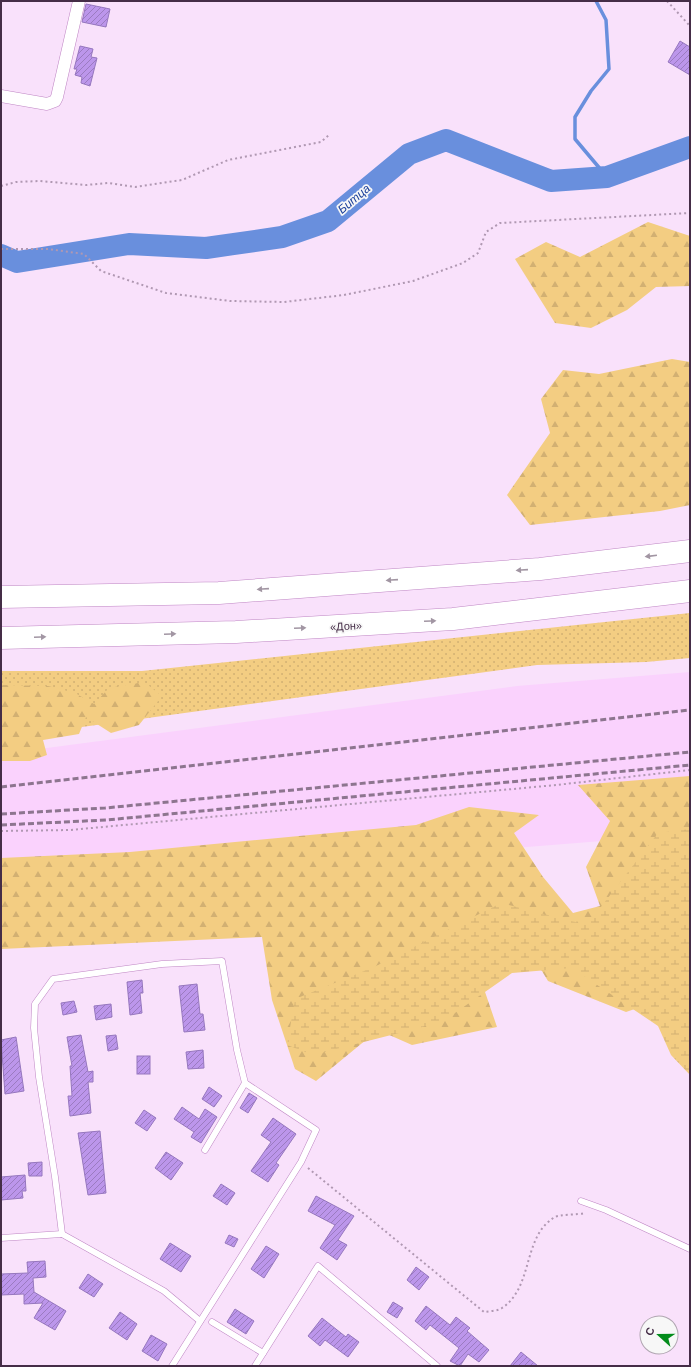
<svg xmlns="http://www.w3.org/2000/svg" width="691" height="1367" font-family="Helvetica,sans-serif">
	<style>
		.built { fill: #fad2fd }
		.grass { fill: url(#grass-dots) }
		.forest { fill: url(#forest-firs) }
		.wetland { fill: url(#wetland-marsh) }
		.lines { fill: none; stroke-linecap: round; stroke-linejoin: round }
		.stream { stroke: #698fdd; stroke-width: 3.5 }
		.river { stroke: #698fdd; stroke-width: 22 }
		.building { fill: url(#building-hatch); stroke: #9677be }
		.lane-casing { stroke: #bf86c4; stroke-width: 7 }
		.street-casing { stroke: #bf86c4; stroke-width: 13 }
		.highway-casing { stroke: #bf86c4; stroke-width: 23 }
		.path { stroke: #b098b2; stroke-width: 2; stroke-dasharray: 2 3; stroke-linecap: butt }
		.lane { stroke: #fff; stroke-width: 6 }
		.street { stroke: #fff; stroke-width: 12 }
		.highway { stroke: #fff; stroke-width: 22 }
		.rail { stroke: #8d758f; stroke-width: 3; stroke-dasharray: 6 3; stroke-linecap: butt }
		.oneway { fill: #a296a3 }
		.labels { text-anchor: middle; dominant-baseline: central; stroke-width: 3.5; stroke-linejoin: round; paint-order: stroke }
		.street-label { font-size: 11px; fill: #452d47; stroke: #f7f7f7 }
		.water-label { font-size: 12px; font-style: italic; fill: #1a3f9a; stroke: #f7f7f7 }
	</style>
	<defs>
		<pattern id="grass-dots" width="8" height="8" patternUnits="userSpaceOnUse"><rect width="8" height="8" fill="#f3cd82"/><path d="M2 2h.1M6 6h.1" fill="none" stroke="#d2b072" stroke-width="1.8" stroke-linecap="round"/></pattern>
		<pattern id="forest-firs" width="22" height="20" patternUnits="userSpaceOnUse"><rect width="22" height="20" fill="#f3cd82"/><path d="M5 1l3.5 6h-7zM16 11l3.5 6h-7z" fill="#d2b072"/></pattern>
		<pattern id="wetland-marsh" width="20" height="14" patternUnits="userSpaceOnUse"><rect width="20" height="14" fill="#f3cd82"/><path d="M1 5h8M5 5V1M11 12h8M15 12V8" fill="none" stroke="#d2b072"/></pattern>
		<pattern id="building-hatch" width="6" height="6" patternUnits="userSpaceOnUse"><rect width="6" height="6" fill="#bc96eb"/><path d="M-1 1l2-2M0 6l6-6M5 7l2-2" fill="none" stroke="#9b7bc0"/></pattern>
	</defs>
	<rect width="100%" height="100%" fill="#f9e1fb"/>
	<!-- built -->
	<polygon class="built" points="690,672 690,834 1,889 1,754 517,686"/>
	<!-- grass -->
	<polygon class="grass" points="690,613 690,658 646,662 537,665 1,738 1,671 142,671"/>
	<!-- forest -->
	<g class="forest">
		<polygon points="648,222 690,236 690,286 656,287 627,310 591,328 555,323 515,259 546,242 580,257"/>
		<polygon points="672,359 690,362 690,505 660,511 530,525 507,495 550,433 541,399 563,370 599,374"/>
		<polygon points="144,682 162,696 139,725 111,733 86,717 79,734 43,740 47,755 30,761 1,761 1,685 48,686 75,693 94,704 109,688"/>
		<polygon points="690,776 690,990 626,1012 548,981 531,953 483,986 497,1027 412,1045 378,1030 316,1081 295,1069 272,1000 262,937 1,949 1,858 130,852 416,825 469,807 539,815 514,833 543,877 573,913 600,906 586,867 610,821 578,785"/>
	</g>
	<!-- wetland -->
	<polygon class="wetland" points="690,829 690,1075 671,1055 658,1026 572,968 512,973 442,1022 313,1055 287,1045 295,999 374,967 501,903 587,925 658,833"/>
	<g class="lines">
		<!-- stream -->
		<polyline class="stream" points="596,1 606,20 609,69 591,91 575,117 575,139 607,177"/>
		<!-- river -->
		<polyline class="river" points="1,255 17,262 129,244 206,248 282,237 328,221 409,154 446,140 551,181 607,177 690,147"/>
	</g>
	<!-- building -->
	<g class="building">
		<polygon points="86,4 110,9 106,27 82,22"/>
		<polygon points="680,41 690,47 690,75 668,62"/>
		<polygon points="80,46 93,49 91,57 97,58 90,86 81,83 82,77 75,75 77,69 74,69"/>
		<polygon points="142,980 143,993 140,993 142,1013 130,1015 127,982"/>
		<polygon points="197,984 200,1014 203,1014 205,1030 184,1032 179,986"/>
		<polygon points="74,1001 77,1012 63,1015 61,1003"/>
		<polygon points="111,1004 112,1017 96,1020 94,1006"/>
		<polygon points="81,1035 88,1072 93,1071 93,1082 88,1082 91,1113 70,1116 68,1096 72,1096 70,1066 72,1066 67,1037"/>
		<polygon points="116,1035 118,1049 108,1051 106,1036"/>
		<polygon points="16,1037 24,1091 5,1094 1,1040"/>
		<polygon points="203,1050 204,1068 188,1069 186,1052"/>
		<rect x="137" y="1056" width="13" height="18"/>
		<polygon points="209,1087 222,1096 214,1107 202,1099"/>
		<polygon points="249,1093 257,1098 248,1113 240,1108"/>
		<polygon points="182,1107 199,1119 205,1109 217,1117 201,1143 191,1137 194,1132 174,1119"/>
		<polygon points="144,1110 156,1118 147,1131 135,1123"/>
		<polygon points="273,1118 296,1134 276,1163 279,1165 268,1182 251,1171 271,1142 261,1135"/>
		<polygon points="100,1131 106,1193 88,1195 78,1133"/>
		<polygon points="166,1152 183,1163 171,1180 155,1168"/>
		<polygon points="42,1162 42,1176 29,1176 28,1163"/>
		<polygon points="25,1175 26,1191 22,1191 23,1198 1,1200 1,1177"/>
		<polygon points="221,1184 235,1193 227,1205 213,1196"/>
		<polygon points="316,1196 354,1216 338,1240 347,1245 337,1260 320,1248 335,1225 308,1211"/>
		<polygon points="229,1235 238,1239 234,1247 225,1243"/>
		<polygon points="170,1243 191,1256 181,1272 160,1259"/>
		<polygon points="266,1246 279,1254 264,1278 251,1269"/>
		<polygon points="45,1261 46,1277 33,1278 34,1292 66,1311 55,1330 34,1318 43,1303 24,1304 24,1294 1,1295 1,1274 28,1273 27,1262"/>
		<polygon points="416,1267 429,1277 419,1290 407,1280"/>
		<polygon points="88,1274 103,1284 94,1297 79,1288"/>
		<polygon points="393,1302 403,1308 397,1318 387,1312"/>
		<polygon points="426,1306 450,1325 456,1317 470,1328 467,1331 489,1350 479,1362 468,1354 460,1366 450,1361 459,1348 430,1325 426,1330 415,1321"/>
		<polygon points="235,1309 254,1321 246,1334 227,1322"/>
		<polygon points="120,1312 137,1324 127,1340 109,1328"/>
		<polygon points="322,1318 346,1337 348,1334 359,1342 348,1357 325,1340 320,1346 308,1336"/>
		<polygon points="151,1335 167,1344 158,1361 142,1351"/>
		<polygon points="521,1352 538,1366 510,1366"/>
	</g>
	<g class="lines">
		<!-- lane casing -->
		<g class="lane-casing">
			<g id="lane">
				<polyline points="205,1150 245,1083"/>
				<polyline points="581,1201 606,1210 690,1249"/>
				<polyline points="62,1234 55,1177 39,1077 34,1028 35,1004 53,979 162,964 222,961 237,1050 245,1083 316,1130 301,1162 172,1366"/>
				<polyline points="62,1234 164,1291 200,1321"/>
				<polyline points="1,1238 62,1234"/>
				<polyline points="212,1322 263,1353"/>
				<polyline points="255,1366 318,1266 437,1366"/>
			</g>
		</g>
		<!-- street casing -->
		<g class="street-casing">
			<polyline id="street" points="1,96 47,104 55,101 57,97 79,1"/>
		</g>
		<!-- highway casing -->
		<g class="highway-casing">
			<g id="highway">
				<polyline points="1,597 219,593 540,569 690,551"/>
				<polyline points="1,638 236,632 453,619 690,591"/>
			</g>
		</g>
		<!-- path -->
		<g class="path">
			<polyline points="667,1 690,26"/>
			<polyline points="1,186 16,182 40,181 86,185 108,183 135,187 182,180 228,160 321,142 329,135"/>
			<polyline points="1,249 48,249 84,254 101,271 166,293 230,301 284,302 344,295 413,281 463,263 478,253 486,232 500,223 690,213"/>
			<polyline points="1,831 70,830 556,785 690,770"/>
			<path d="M308 1168 484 1312C490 1311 498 1311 502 1308 534 1287 522 1236 555 1217 561 1214 577 1215 585 1213"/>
		</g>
		<!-- lane -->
		<use href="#lane" class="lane"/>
		<!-- street -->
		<use href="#street" class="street"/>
		<!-- highway -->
		<use href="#highway" class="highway"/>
		<!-- rail -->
		<g class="rail">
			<polyline points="1,787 690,710"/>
			<polyline points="1,814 105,808 690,752"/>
			<polyline points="1,825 106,820 690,765"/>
		</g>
	</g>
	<!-- one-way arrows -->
	<defs><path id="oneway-solid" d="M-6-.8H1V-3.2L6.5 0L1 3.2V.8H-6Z"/></defs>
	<g class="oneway">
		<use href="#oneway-solid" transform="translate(651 556) rotate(173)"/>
		<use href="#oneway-solid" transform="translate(522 570) rotate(176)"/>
		<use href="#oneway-solid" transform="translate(392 580) rotate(176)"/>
		<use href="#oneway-solid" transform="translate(263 589) rotate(176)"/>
		<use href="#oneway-solid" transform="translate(430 621) rotate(-3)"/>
		<use href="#oneway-solid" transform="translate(300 628) rotate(-3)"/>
		<use href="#oneway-solid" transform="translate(170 634) rotate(-2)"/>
		<use href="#oneway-solid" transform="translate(40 637) rotate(-2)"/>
	</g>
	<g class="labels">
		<!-- street labels -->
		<g class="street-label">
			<text transform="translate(346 626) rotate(-3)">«Дон»</text>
		</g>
		<!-- water labels -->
		<g class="water-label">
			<text transform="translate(354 199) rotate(-40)">Битца</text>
		</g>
	</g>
	<!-- border -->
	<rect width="691" height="1367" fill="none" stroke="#452d47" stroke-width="4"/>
	<!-- north arrow -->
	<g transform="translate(659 1335) rotate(291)"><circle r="19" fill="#f7f7f7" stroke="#b0a6b1"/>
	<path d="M0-3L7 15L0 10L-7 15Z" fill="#038c1b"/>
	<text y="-6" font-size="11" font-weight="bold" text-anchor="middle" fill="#452d47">С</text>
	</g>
</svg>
